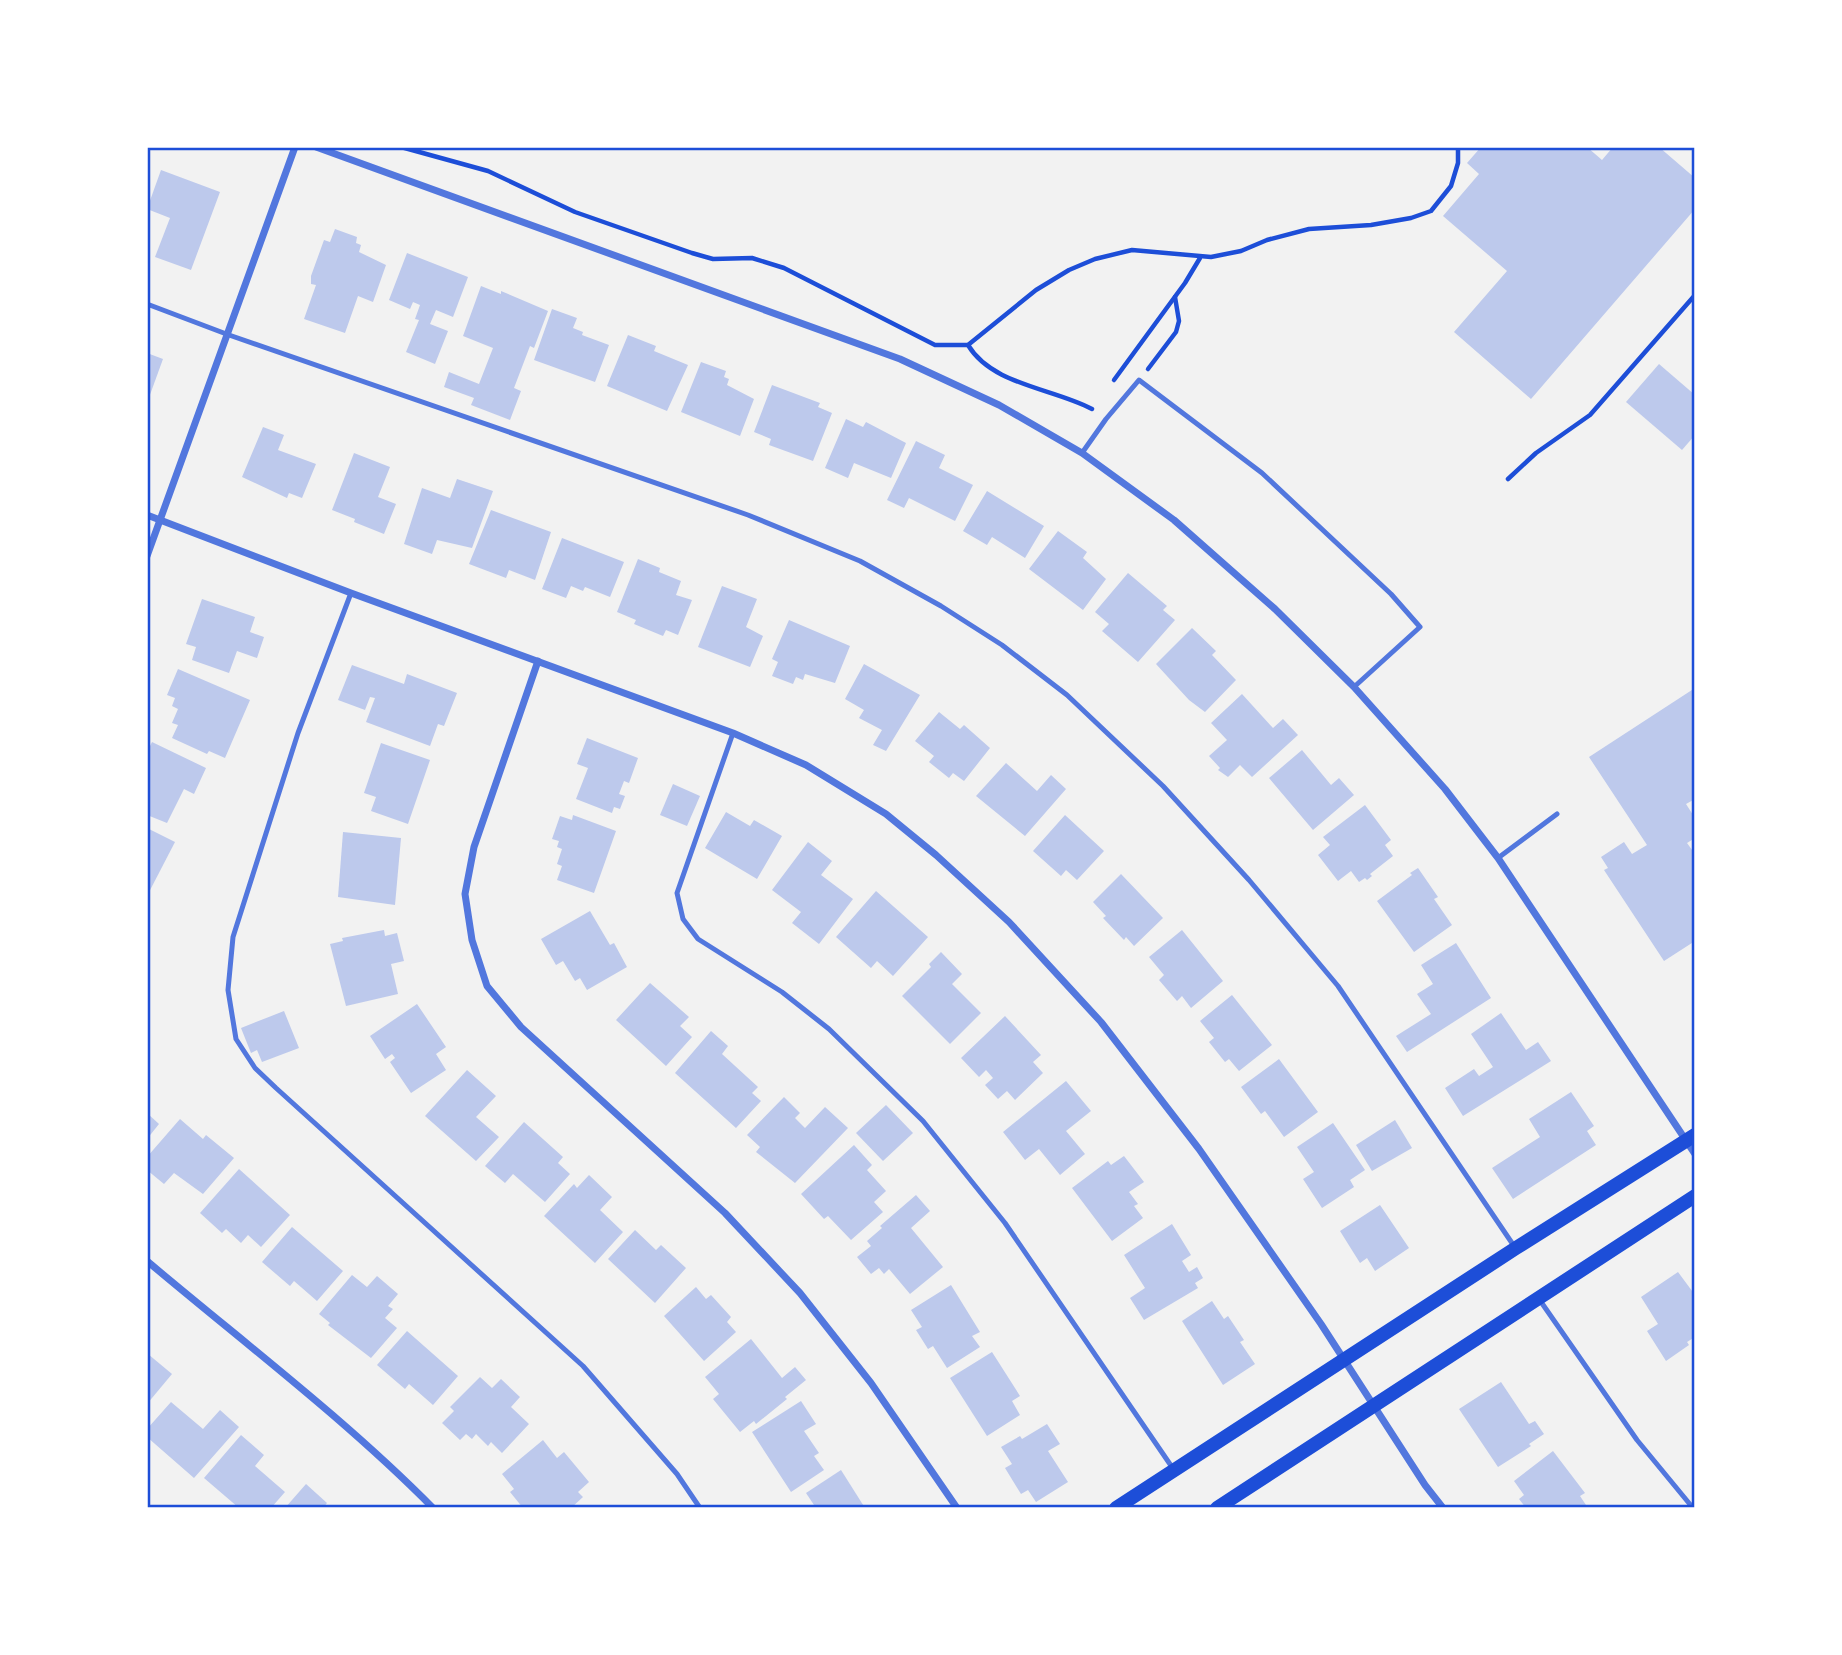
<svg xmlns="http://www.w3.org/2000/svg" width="1842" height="1655" font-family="'Work Sans',sans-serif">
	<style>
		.building { fill: #bdc9ec }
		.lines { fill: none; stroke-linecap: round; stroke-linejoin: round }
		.path { stroke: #1d4ed8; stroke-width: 4.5 }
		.service { stroke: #5277de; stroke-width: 5 }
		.minor { stroke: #5277de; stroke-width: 7 }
		.secondary { stroke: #1d4ed8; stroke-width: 14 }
		.neatline { fill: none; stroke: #1d4ed8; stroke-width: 2.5 }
	</style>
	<rect width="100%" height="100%" fill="#f2f2f2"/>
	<!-- building -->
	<g class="building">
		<polygon points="1481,147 1587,147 1602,160 1613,147 1659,147 1695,178 1695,209 1531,399 1454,332 1507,271 1443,216 1479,174 1467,163"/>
		<polygon points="161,170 220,192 191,270 155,257 170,218 147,209"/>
		<polygon points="335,229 357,237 356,243 361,245 359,252 386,265 373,302 358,296 345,333 304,319 316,285 311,284 311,276 324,240 330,242"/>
		<polygon points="407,253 468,277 453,317 436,310 430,324 448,331 435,364 406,352 419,320 415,319 420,305 413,302 410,309 389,300"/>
		<polygon points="481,286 501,294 501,291 548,311 534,348 530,346 514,388 521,391 510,420 471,405 474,398 444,387 449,372 479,384 493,348 463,336"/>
		<polygon points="552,309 577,318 573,328 583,332 582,335 609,345 595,382 534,360"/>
		<polygon points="628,335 656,346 654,351 688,365 667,411 607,386"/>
		<polygon points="147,353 163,359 147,403"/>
		<polygon points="701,362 726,371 724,377 729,379 727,385 754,399 740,436 681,412"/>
		<polygon points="1659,364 1695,395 1695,435 1682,450 1626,402"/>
		<polygon points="772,385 820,403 818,407 832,413 813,461 769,445 771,439 754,432"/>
		<polygon points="846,419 863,427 866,422 906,443 891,478 854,463 848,478 825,468"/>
		<polygon points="263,427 284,435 278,450 316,464 302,498 289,493 287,498 242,477"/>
		<polygon points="916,441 945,455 939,468 973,485 955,521 909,498 904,508 887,500"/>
		<polygon points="354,453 390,467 378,497 396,504 384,534 354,522 355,519 332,510"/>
		<polygon points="457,479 493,491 472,548 437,540 432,554 404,544 422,488 450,498"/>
		<polygon points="987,491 1044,526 1025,558 992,537 987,545 963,531"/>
		<polygon points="491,510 551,532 535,580 509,570 506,578 469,564"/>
		<polygon points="1058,531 1087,552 1083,558 1106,579 1083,610 1029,569"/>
		<polygon points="562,538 624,562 610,597 585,587 583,591 571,586 566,598 542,589"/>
		<polygon points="638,559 660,568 659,572 681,581 676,595 692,600 678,635 666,630 663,636 634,624 636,620 617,612"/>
		<polygon points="1128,573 1167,606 1163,610 1175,620 1138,662 1102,631 1109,624 1095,612"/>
		<polygon points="722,586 757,599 746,627 763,636 750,667 698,647"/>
		<polygon points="202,599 255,617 250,632 264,637 257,658 237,651 229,673 192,660 196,647 186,644"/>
		<polygon points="789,620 850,646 835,683 805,674 803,680 796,677 793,684 772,676 778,662 772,659"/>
		<polygon points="1192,628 1216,651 1212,655 1236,680 1205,712 1189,700 1156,664"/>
		<polygon points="864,664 920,695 886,751 873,745 882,730 859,718 864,710 845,699"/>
		<polygon points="352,665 404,684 407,674 457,693 444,726 438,724 430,746 366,722 375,698 370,697 365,710 338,700"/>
		<polygon points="178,669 250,700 225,758 209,751 207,754 172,738 178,725 172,723 178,709 172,706 175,698 167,695"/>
		<polygon points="1695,688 1695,799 1686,804 1695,818 1695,838 1687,843 1695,854 1695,941 1664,961 1604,870 1608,868 1601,857 1624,842 1632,854 1647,845 1589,757"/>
		<polygon points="1242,694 1273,728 1283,719 1298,735 1252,777 1240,765 1228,777 1218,770 1220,768 1209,756 1227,740 1211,723"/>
		<polygon points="939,712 960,729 964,725 990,748 964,781 953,773 949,778 929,762 934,756 915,741"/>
		<polygon points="587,738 638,758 629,783 624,781 619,794 625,796 620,809 614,807 612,813 576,799 588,768 577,764"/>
		<polygon points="152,742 206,768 194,794 184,789 167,823 147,815 147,752"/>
		<polygon points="381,743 430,760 408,824 371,811 376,797 364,793"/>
		<polygon points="1302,750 1331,785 1339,778 1354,795 1313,830 1269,778"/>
		<polygon points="1006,763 1037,791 1051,775 1066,789 1025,836 976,796"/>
		<polygon points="673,784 700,796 687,826 660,815"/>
		<polygon points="1365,805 1391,840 1385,845 1393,856 1370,874 1372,876 1367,880 1365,878 1359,882 1351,871 1338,881 1318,855 1330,845 1323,837"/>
		<polygon points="726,812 750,826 754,820 782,836 757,879 705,848"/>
		<polygon points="573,815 616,831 594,893 557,880 562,866 557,864 562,849 557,847 559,841 552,839 560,816 572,820"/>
		<polygon points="1065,815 1104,851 1077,880 1066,870 1061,876 1033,851"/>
		<polygon points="147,828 175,842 147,896"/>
		<polygon points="343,832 401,838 395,905 338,897"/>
		<polygon points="808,842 832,861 821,875 853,899 819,944 792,923 801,912 772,890"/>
		<polygon points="1418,868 1438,897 1434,899 1452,925 1414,952 1377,901 1412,875 1410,873"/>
		<polygon points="1121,874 1163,918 1134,946 1126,937 1124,940 1103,918 1106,916 1093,902"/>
		<polygon points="876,891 928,937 893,976 877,961 871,968 836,937"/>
		<polygon points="590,911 610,945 614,943 627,967 587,990 580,978 575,981 563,961 556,965 541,939"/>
		<polygon points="384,930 385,936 397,933 404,961 391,964 398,994 346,1006 330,944 343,941 342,938"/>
		<polygon points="1182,930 1223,981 1191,1008 1182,996 1177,1001 1159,980 1164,975 1149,957"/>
		<polygon points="1456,943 1491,998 1407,1052 1396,1036 1431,1014 1417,994 1433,984 1421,965"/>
		<polygon points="941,952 962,974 952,984 981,1013 950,1044 902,996 931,967 929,964"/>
		<polygon points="650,983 689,1017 680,1026 692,1037 666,1066 616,1020"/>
		<polygon points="1232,995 1272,1045 1239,1071 1229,1059 1225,1062 1209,1042 1214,1038 1200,1021"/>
		<polygon points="417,1004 446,1047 436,1054 446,1070 411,1093 390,1062 395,1058 392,1054 385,1059 370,1036"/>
		<polygon points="284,1011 299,1048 262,1062 257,1050 251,1053 241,1028"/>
		<polygon points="1501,1013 1526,1050 1538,1042 1551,1061 1463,1116 1445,1088 1474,1069 1479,1076 1493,1067 1471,1034"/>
		<polygon points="1005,1016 1041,1055 1033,1062 1043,1073 1015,1100 1007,1091 998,1099 985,1085 993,1078 986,1070 979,1077 961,1058"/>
		<polygon points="711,1031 728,1046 722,1054 758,1087 752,1093 761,1101 736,1128 675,1073"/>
		<polygon points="1279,1059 1318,1112 1284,1137 1265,1111 1261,1114 1241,1087"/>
		<polygon points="467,1070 496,1096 476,1117 499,1137 476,1161 425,1116"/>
		<polygon points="1066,1081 1091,1111 1066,1131 1085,1154 1060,1175 1039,1149 1025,1160 1003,1132"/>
		<polygon points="1571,1092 1594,1126 1587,1131 1596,1145 1513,1199 1492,1168 1540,1137 1529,1119"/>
		<polygon points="784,1097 800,1113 795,1118 805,1128 825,1107 848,1128 795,1183 756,1152 760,1147 747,1135"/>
		<polygon points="886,1105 913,1133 883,1161 856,1133"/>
		<polygon points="147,1113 159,1124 147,1139"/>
		<polygon points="180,1119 203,1139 206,1135 234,1158 203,1194 174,1173 164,1184 147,1170 147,1157"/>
		<polygon points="1395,1120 1412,1148 1372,1171 1356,1145"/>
		<polygon points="524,1122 563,1157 558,1163 570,1174 545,1202 513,1174 505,1183 485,1166"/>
		<polygon points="1333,1123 1365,1170 1350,1180 1354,1187 1322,1208 1303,1179 1314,1172 1297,1147"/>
		<polygon points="854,1145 872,1165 867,1170 886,1191 874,1202 883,1212 851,1240 828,1216 824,1219 801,1194"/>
		<polygon points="1124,1156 1144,1182 1129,1192 1138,1204 1134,1206 1143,1218 1112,1241 1072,1188 1108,1161 1111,1165"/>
		<polygon points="239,1169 290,1215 261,1247 248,1235 241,1243 226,1229 222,1233 200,1213"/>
		<polygon points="589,1175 612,1197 600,1210 623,1232 595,1263 544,1216 574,1184 577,1188"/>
		<polygon points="916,1195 930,1211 911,1228 943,1267 910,1294 889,1269 884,1274 879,1268 871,1274 857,1257 871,1246 867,1241 882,1228 880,1226"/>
		<polygon points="1380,1205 1409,1248 1375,1271 1367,1258 1360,1263 1340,1231"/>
		<polygon points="1172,1224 1191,1255 1182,1261 1189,1272 1197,1267 1203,1278 1195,1283 1198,1288 1144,1320 1130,1298 1145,1288 1124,1255"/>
		<polygon points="292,1227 343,1271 317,1301 294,1281 290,1286 262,1262"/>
		<polygon points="635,1230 656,1250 661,1245 686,1268 655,1303 608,1259"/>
		<polygon points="1678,1272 1695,1295 1695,1337 1687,1342 1689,1345 1666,1361 1647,1331 1658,1324 1641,1297"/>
		<polygon points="352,1275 367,1287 377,1276 398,1294 388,1306 393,1309 385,1318 397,1328 371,1358 328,1325 330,1323 319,1314"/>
		<polygon points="951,1285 980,1332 972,1336 980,1347 947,1368 933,1346 928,1349 916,1330 922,1327 911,1310"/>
		<polygon points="696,1287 706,1299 711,1295 731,1317 727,1322 736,1332 704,1361 664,1316"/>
		<polygon points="1212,1301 1224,1319 1228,1316 1244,1340 1240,1342 1255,1364 1223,1385 1182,1321"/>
		<polygon points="407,1331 458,1376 433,1405 409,1384 405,1389 377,1365"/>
		<polygon points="751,1339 782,1378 795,1367 806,1380 785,1397 787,1399 756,1424 754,1421 740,1432 713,1399 719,1394 705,1377"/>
		<polygon points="992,1352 1020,1396 1012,1401 1020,1415 987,1436 950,1378"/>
		<polygon points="148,1354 172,1374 147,1404 147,1355"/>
		<polygon points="480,1377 492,1388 501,1379 520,1397 511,1407 529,1424 502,1453 491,1442 488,1446 476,1434 472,1439 466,1434 460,1440 442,1423 454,1411 450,1407"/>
		<polygon points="1501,1382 1529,1424 1535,1421 1544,1434 1529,1444 1531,1446 1498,1467 1459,1409"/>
		<polygon points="801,1401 816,1424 804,1431 819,1453 814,1456 824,1470 791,1492 752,1432"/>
		<polygon points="171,1402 203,1429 220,1410 239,1427 194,1478 147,1437 147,1429"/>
		<polygon points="1047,1424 1060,1444 1048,1451 1068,1482 1036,1502 1028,1490 1021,1494 1005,1468 1012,1464 1001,1447 1020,1436 1022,1439"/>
		<polygon points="241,1435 264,1455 255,1466 285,1492 271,1508 239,1508 204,1478"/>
		<polygon points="543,1440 557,1458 564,1452 589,1482 578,1492 583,1497 571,1508 523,1508 510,1492 514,1489 502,1474"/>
		<polygon points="1553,1451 1585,1493 1580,1496 1588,1508 1526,1508 1519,1499 1524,1495 1514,1481"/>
		<polygon points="841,1470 865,1508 816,1508 806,1493"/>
		<polygon points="306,1484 327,1503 323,1508 285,1508"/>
	</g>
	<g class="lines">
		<!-- path -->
		<g class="path">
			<polyline points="401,147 488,171 575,212 692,253 713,259 752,258 784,268 935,345 968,345 1036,290 1069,270 1095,259 1132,250 1211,257 1241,251 1267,240 1309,229 1371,225 1411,218 1431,211 1451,186 1458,163 1458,147"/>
			<path d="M968 345C992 385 1052 388 1092 409"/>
			<polyline points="1148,369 1176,332 1179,321 1175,297"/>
			<polyline points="1114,380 1185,283 1200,258"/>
			<polyline points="1508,479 1536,453 1590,415 1695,295"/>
		</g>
		<!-- service -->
		<g class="service">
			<polyline points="147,304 229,335 748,515 860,561 941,606 1002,645 1067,695 1163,786 1249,880 1338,986 1514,1246"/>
			<polyline points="1082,453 1106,419 1139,380 1262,473 1391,594 1420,627 1354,687"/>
			<polyline points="351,593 298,733 233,937 228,990 236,1039 255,1068 276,1088 583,1366 677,1474 700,1508"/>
			<polyline points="733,733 677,893 683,919 698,939 782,992 829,1029 923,1121 1005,1223 1174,1470"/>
			<polyline points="1498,858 1557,814"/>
			<polyline points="1539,1299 1637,1440 1693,1508"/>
		</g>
		<!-- minor -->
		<g class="minor">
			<polyline points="316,147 900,359 999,405 1082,453 1174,520 1275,609 1354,687 1445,789 1498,858 1695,1154"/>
			<polyline points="147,515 351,593 733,733 806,765 886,814 936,855 1009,922 1101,1022 1199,1149 1321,1324 1425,1485 1443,1508"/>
			<polyline points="147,556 295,147"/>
			<polyline points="538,661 474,847 465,894 472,940 487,986 521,1027 725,1213 800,1293 871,1383 957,1508"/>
			<path d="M147 1261C243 1342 345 1419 433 1508"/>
		</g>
		<!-- secondary -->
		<g class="secondary">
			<polyline points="1116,1508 1516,1248 1695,1135"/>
			<polyline points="1217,1508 1695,1196"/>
		</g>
	</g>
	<!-- border -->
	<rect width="1842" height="1655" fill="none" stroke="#ffffff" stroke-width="298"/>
	<rect x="149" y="149" width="1544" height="1357" class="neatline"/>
</svg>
